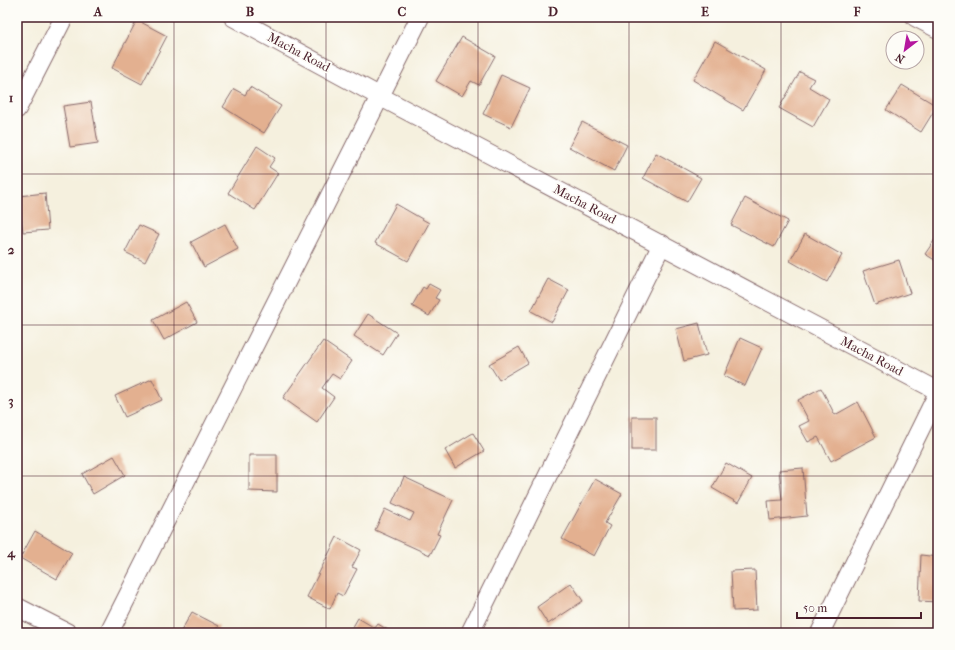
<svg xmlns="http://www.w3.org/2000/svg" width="955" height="650" font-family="'IM FELL French Canon',serif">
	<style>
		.building { fill: #e3b090 }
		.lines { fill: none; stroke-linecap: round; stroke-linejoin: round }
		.street-casing { stroke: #86686a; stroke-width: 20 }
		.street { stroke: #fff; stroke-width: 18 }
		.grid { fill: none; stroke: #4a1f2b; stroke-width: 1; stroke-opacity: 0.55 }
		.labels { text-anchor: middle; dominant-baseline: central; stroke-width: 3.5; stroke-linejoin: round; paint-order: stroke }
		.street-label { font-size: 13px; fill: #4a1f2b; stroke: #fdfcf7 }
		.neatline { fill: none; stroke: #4a1f2b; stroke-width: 1.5 }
		.grid-label { font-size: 13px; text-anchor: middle; font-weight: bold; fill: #4a1f2b }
	</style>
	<rect width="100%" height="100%" fill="#fdfcf7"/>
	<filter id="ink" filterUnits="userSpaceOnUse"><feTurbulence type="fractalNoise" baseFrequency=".025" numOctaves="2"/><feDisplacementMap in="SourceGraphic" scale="8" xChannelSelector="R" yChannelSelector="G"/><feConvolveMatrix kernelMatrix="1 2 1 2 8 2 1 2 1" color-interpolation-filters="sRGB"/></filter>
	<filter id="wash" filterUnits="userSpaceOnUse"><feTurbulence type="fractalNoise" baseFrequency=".012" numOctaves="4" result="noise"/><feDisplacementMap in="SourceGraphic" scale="16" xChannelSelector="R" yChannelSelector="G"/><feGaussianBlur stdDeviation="0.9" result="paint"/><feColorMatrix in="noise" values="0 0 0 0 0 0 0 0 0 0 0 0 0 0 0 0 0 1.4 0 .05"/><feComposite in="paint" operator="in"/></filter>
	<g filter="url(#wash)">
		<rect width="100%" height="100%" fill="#f5f0de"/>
		<g id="blocks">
			<!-- building -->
			<g class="building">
				<polygon points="137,20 167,36 142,84 112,68"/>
				<polygon points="462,37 495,56 479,85 471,81 462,96 436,81"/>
				<polygon points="715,41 766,70 743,110 693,80"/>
				<polygon points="800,72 814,79 809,87 829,99 813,127 779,108"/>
				<polygon points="501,75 530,88 511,127 483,114"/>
				<polygon points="902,85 937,106 921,132 886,110"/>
				<polygon points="250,87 281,106 264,133 223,107 234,89 245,95"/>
				<polygon points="91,102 98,143 70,147 63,106"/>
				<polygon points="582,122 627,145 614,171 569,147"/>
				<polygon points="257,146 275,158 269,167 278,173 255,210 228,193"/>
				<polygon points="656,153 701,178 687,202 643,178"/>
				<polygon points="45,193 48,230 23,232 19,196"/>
				<polygon points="745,198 788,221 774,247 731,225"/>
				<polygon points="396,204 429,223 408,261 375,243"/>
				<polygon points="225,224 238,249 204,267 191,242"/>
				<polygon points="139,225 159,234 145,262 125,252"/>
				<polygon points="805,234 842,255 827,282 790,261"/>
				<polygon points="938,235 938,262 925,254"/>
				<polygon points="899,260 910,293 875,305 863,271"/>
				<polygon points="548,279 569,290 552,322 531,311"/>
				<polygon points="429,284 440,290 435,298 439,300 429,316 412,306 423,287 426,289"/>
				<polygon points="186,302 197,322 164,340 153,320"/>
				<polygon points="368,314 397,333 383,355 354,336"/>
				<polygon points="699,323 707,355 684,361 676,329"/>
				<polygon points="740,338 762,348 745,386 724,376"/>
				<polygon points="323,341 352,361 340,379 332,374 322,388 334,397 317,422 283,398"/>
				<polygon points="519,347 528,363 499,380 489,364"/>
				<polygon points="152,379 162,400 125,417 115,396"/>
				<polygon points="821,388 835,415 858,402 876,437 831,461 818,437 808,442 799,426 809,421 798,400"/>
				<rect x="632" y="417" width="24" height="33"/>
				<polygon points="473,433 484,451 455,468 445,450"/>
				<polygon points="249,455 277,455 277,492 249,491"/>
				<polygon points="114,456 125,475 93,494 82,474"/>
				<polygon points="726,463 752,478 738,503 712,488"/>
				<polygon points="803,468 807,516 770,520 768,501 782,500 779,470"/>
				<polygon points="404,477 453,500 437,534 440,535 430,555 375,530 385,509 410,521 414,513 392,503"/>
				<polygon points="595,479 622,494 605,523 610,526 594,556 562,539"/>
				<polygon points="35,531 72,553 57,579 20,558"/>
				<polygon points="337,537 361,550 352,567 357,569 343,596 337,593 330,609 307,597"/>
				<polygon points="921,555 938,557 938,602 919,601"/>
				<polygon points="755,570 757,610 733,611 731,571"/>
				<polygon points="571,583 583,601 548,624 537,607"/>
				<polygon points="192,612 219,626 215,633 180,633"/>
				<polygon points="358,618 375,628 378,624 393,633 351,633 350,632"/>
			</g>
		</g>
	</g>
	<g filter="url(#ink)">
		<use href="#blocks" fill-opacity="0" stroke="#86686a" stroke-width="1"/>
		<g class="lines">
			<!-- street casing -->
			<g class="street-casing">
				<g id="street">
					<polyline points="233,17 379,96 938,391"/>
					<polyline points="915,17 938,29"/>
					<polyline points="17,109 64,17"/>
					<polyline points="17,607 68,633"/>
					<polyline points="109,633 420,17"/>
					<polyline points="470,633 662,244"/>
					<polyline points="820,633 938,393"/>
				</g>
			</g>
			<!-- street -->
			<use href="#street" class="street"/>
		</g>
	</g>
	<!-- grid -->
	<path class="grid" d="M174 17V633M326 17V633M478 17V633M629 17V633M781 17V633M17 174H938M17 325H938M17 476H938"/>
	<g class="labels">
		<!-- street labels -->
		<g class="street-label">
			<text transform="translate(299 52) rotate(28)">Macha Road</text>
			<text transform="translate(585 204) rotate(28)">Macha Road</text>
			<text transform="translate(872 356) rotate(28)">Macha Road</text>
		</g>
	</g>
	<!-- margin -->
	<rect width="955" height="650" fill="none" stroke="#fdfcf7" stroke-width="44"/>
	<!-- north arrow -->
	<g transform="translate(905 50) rotate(211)"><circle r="19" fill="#fdfcf7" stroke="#b5a4a5"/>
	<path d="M0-3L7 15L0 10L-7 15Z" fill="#b5179e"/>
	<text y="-6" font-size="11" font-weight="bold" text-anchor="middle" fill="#4a1f2b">N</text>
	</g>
	<!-- scale -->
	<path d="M797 612v6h124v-6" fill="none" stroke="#4a1f2b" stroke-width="2"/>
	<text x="803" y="612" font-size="12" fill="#4a1f2b" stroke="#fdfcf7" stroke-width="3" paint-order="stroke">50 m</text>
	<rect x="22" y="22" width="911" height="606" class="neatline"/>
	<g class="grid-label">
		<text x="98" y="16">A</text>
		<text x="250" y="16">B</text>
		<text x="402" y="16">C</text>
		<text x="553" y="16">D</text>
		<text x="705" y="16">E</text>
		<text x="857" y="16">F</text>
		<text x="11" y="102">1</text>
		<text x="11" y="254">2</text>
		<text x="11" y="405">3</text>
		<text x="11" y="557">4</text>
	</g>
</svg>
